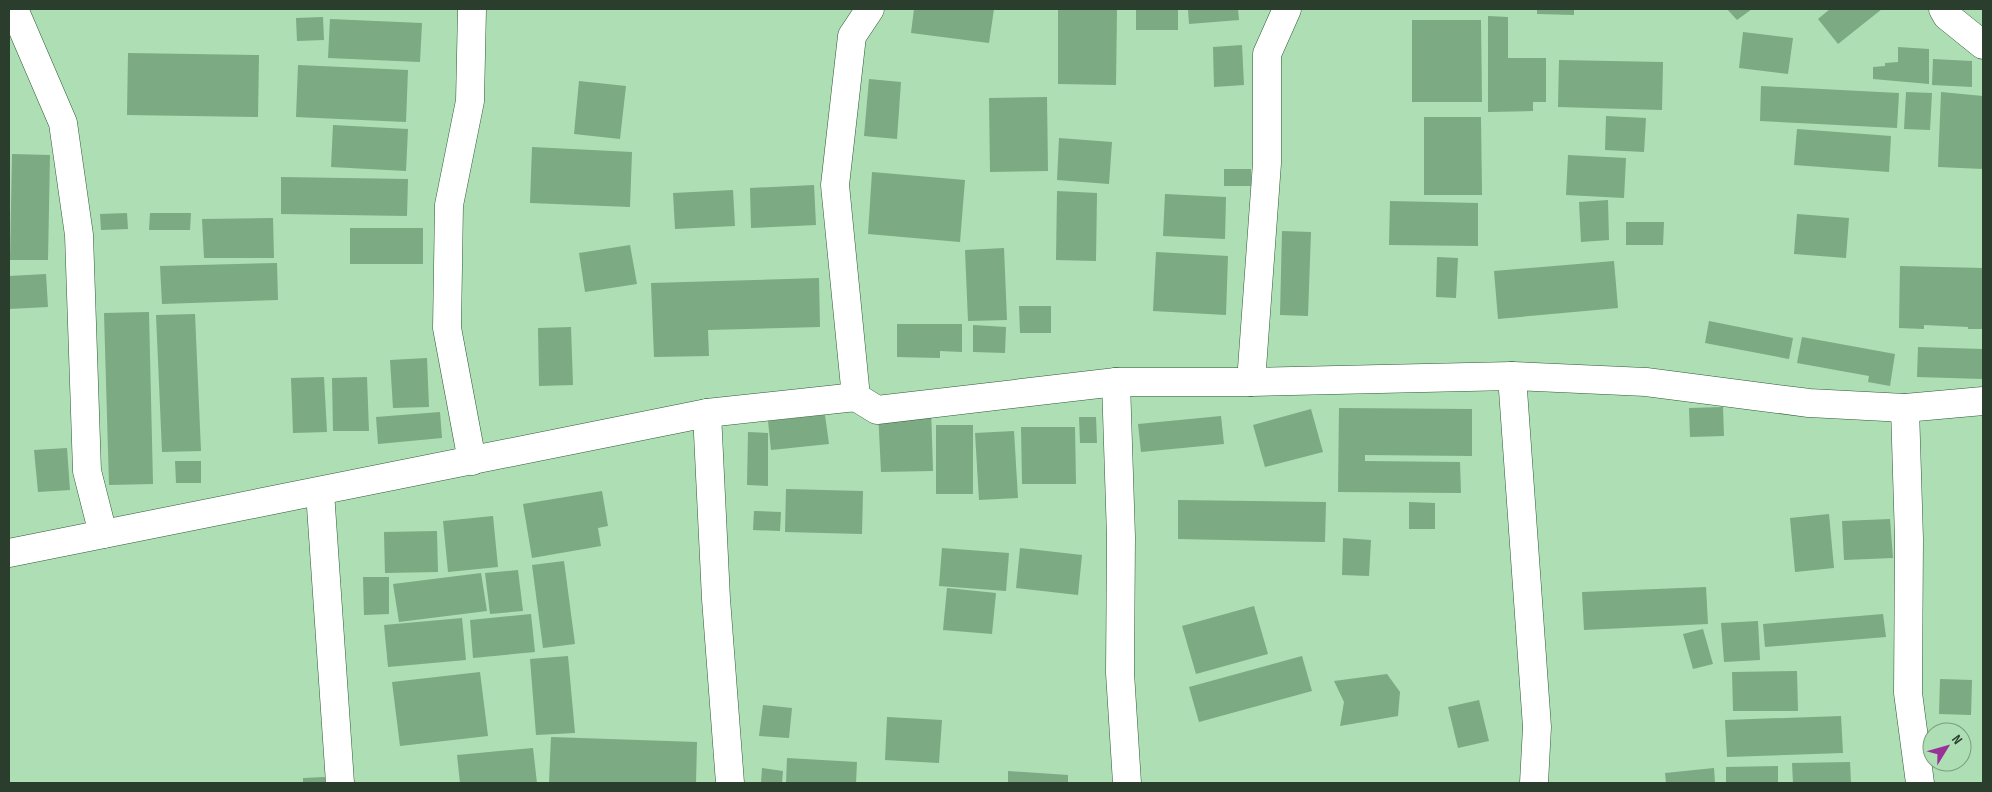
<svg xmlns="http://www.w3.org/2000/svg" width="1992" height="792" font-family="'Sofia Sans Condensed',sans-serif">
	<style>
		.building { fill: #7caa82 }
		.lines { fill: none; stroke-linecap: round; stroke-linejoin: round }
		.minor-casing { stroke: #2e5a36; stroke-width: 29 }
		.minor { stroke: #fff; stroke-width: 28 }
	</style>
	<rect width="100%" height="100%" fill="#aedeb4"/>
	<!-- building -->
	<g class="building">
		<polygon points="914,9 994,9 989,43 911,33"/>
		<polygon points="1058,9 1117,9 1116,85 1058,84"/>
		<rect x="1136" y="9" width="42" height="21"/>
		<polygon points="1188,9 1238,9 1239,20 1189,24"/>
		<polygon points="1537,9 1574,9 1574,15 1537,14"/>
		<polygon points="1727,9 1752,9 1737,20"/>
		<polygon points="1830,9 1882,9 1838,44 1818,19"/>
		<polygon points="1488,16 1508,17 1508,58 1546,58 1546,102 1533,102 1533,111 1488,112"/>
		<polygon points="323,17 324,40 297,41 296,18"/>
		<polygon points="330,19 422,23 420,62 328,58"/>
		<polygon points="1412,20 1481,20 1482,102 1412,102"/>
		<polygon points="1743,32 1793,38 1788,74 1739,68"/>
		<polygon points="1242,45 1244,85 1214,87 1213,47"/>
		<polygon points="1898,47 1929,49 1929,84 1873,79 1873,67 1885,66 1885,63 1898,62"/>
		<polygon points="128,53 259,55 258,117 127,115"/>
		<polygon points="1933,59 1972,61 1972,87 1932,85"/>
		<polygon points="1559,60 1663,62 1662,110 1558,107"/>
		<polygon points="298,65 408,70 406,122 296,117"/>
		<polygon points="869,79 901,82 897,139 864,136"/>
		<polygon points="579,81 626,86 620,139 574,134"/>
		<polygon points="1761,86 1899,93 1897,128 1760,121"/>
		<polygon points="1906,92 1932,93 1930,130 1904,129"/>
		<polygon points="1941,92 1983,96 1983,169 1938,167"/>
		<polygon points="1047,97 1048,171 990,172 989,98"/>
		<polygon points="1606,116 1646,118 1644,152 1605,150"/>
		<polygon points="1424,117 1481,117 1482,195 1424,195"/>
		<polygon points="333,125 408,129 406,171 331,167"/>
		<polygon points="1797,129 1891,136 1889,172 1794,165"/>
		<polygon points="1059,138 1112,142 1109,184 1057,180"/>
		<polygon points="532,147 632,152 630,207 530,203"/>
		<polygon points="12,154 50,155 48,260 10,260"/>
		<polygon points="1568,155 1626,158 1624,198 1566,195"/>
		<rect x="1224" y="169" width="27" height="17"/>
		<polygon points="872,172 965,180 960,242 868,234"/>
		<polygon points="281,177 408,179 407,216 281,214"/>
		<polygon points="814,185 816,225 751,228 750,188"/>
		<polygon points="733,190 735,226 675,229 673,193"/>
		<polygon points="1057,191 1097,193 1096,261 1056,260"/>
		<polygon points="1165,194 1226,197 1225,239 1163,236"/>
		<polygon points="1608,200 1609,240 1581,242 1579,202"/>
		<polygon points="1390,201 1478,203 1478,246 1389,245"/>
		<polygon points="127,213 128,229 101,230 100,214"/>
		<polygon points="150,213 191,213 190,230 149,230"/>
		<polygon points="1797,214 1849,218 1846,258 1794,254"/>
		<polygon points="273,218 274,258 204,258 202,219"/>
		<polygon points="1626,222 1664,222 1663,245 1626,245"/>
		<rect x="350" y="228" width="73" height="36"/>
		<polygon points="1282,231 1311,232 1308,316 1280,315"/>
		<polygon points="630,245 637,284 585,292 579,253"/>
		<polygon points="1004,248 1007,320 968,321 965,250"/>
		<polygon points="1156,252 1228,256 1226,315 1153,311"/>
		<polygon points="1437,257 1458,258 1456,298 1436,297"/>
		<polygon points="1614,261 1618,308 1498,319 1494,271"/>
		<polygon points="277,263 278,300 162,304 160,266"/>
		<polygon points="1900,266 1983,268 1983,329 1968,329 1968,327 1924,325 1924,329 1899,328"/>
		<polygon points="46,274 48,307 9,309 9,276"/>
		<polygon points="819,278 820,327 708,330 709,356 654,357 651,283"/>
		<polygon points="1019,306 1051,306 1051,333 1020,333"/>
		<polygon points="149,312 153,484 109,485 104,313"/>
		<polygon points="195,314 201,451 162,452 156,315"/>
		<polygon points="1709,321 1793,338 1789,359 1705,343"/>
		<polygon points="897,324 962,324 962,352 940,351 940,358 897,357"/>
		<polygon points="973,325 1006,327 1005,353 973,352"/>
		<polygon points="571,327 573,385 539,386 538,328"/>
		<polygon points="1802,337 1895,354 1890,386 1868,382 1869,376 1797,363"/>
		<polygon points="1918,347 1983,349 1983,379 1917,377"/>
		<polygon points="427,358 429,407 393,408 390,360"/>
		<polygon points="324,377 327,432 293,433 291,378"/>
		<polygon points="367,377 369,431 333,431 332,378"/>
		<polygon points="1723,407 1724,436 1690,437 1689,408"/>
		<polygon points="1339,408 1472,409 1472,456 1365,455 1365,461 1460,462 1461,493 1338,492"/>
		<polygon points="931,409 933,471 881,472 878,411"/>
		<polygon points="1311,409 1323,452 1265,467 1253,425"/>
		<polygon points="440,412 442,438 378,444 376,417"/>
		<polygon points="825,415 829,444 771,450 768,421"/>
		<polygon points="1221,416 1224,444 1141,452 1138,424"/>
		<polygon points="1079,417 1096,417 1097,443 1080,443"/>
		<rect x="936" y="425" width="37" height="69"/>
		<polygon points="1021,427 1075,427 1076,484 1022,484"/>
		<polygon points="1014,431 1018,498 979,500 975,433"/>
		<polygon points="748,432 768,433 768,486 747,485"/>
		<polygon points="67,448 70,490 38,492 34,450"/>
		<polygon points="175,461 201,461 201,483 176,483"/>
		<polygon points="786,489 863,491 862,534 785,532"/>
		<polygon points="602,491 608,526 598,528 601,546 532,558 523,504"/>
		<polygon points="1178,500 1326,502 1325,542 1178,539"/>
		<polygon points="1409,502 1435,503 1435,529 1409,529"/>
		<polygon points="754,511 781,512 780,531 753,530"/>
		<polygon points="1829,514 1834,568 1795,572 1790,518"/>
		<polygon points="493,516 498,567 448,572 443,521"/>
		<polygon points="1890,519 1893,558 1844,560 1842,521"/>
		<polygon points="437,531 438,572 385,573 384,532"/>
		<polygon points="1343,538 1371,540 1369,576 1342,575"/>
		<polygon points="942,548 1009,553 1006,591 939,586"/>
		<polygon points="1020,548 1082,555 1078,595 1016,588"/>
		<polygon points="564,561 575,644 543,648 532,565"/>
		<polygon points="518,570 523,611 490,614 485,573"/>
		<polygon points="481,573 487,611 399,622 393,584"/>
		<polygon points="363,577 389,577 389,614 364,615"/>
		<polygon points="1706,587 1708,624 1584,630 1582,592"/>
		<polygon points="947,588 996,593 992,634 943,630"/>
		<polygon points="1254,606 1268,654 1196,674 1182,626"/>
		<polygon points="531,614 535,652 473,658 470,620"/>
		<polygon points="1883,614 1886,637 1765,647 1763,624"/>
		<polygon points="462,618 466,660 388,667 384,625"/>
		<polygon points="1758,621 1760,660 1724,662 1721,623"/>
		<polygon points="1703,629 1713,664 1693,669 1683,634"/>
		<polygon points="568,656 575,733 536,735 530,659"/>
		<polygon points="1302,656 1312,691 1199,722 1189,687"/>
		<polygon points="1797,671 1798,711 1733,711 1732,672"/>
		<polygon points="480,672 488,736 400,746 392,682"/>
		<polygon points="1387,674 1400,692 1398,716 1340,726 1344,702 1334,681"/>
		<polygon points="1940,679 1972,680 1971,715 1939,714"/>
		<polygon points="1479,700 1489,741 1458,748 1448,707"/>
		<polygon points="763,705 792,708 789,738 759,736"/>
		<polygon points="1841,716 1843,753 1727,757 1725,720"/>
		<polygon points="887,717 942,720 939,763 885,760"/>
		<polygon points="551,737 697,742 696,783 549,783"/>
		<polygon points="533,748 537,783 460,783 457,755"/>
		<polygon points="787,758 857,762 856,783 786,783"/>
		<polygon points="1850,762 1851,783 1793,783 1792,763"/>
		<polygon points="1778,766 1778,783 1726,783 1726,767"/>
		<polygon points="762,768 783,771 782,783 761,783"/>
		<polygon points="1714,768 1715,783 1666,783 1665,773"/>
		<polygon points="1008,771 1068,775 1068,783 1008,783"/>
		<polygon points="325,777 325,783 303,783 303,778"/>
	</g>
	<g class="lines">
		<!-- minor casing -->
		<g class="minor-casing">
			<g id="minor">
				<polyline points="14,9 63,123 79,235 87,471 103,534"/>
				<polyline points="1943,9 1947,16 1983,45"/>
				<polyline points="1512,376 1537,727 1534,783"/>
				<polyline points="1116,382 1121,537 1120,673 1127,783"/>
				<polyline points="1251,382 1267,163 1267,54 1287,9"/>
				<polyline points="856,397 835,185 852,36 870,9"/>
				<polyline points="1905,408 1909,539 1908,693 1920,783"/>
				<polyline points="707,413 716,599 730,783"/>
				<polyline points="472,461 447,328 449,205 470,101 472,9"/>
				<polyline points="320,492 340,783"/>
				<polyline points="9,553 707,413 856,397 877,410 1116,382 1251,382 1512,376 1646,382 1809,403 1905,408 1983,401"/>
			</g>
		</g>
		<!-- minor -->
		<use href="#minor" class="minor"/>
	</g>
	<!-- border -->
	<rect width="1992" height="792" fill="none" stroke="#2b3e2e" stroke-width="20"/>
	<!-- north arrow -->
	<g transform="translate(1947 747) rotate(53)"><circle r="24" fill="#aedeb4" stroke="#7a9e7e"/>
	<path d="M0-4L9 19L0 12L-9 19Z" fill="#983297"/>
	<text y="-8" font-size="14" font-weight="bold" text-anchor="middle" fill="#2b3e2e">N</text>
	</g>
</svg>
